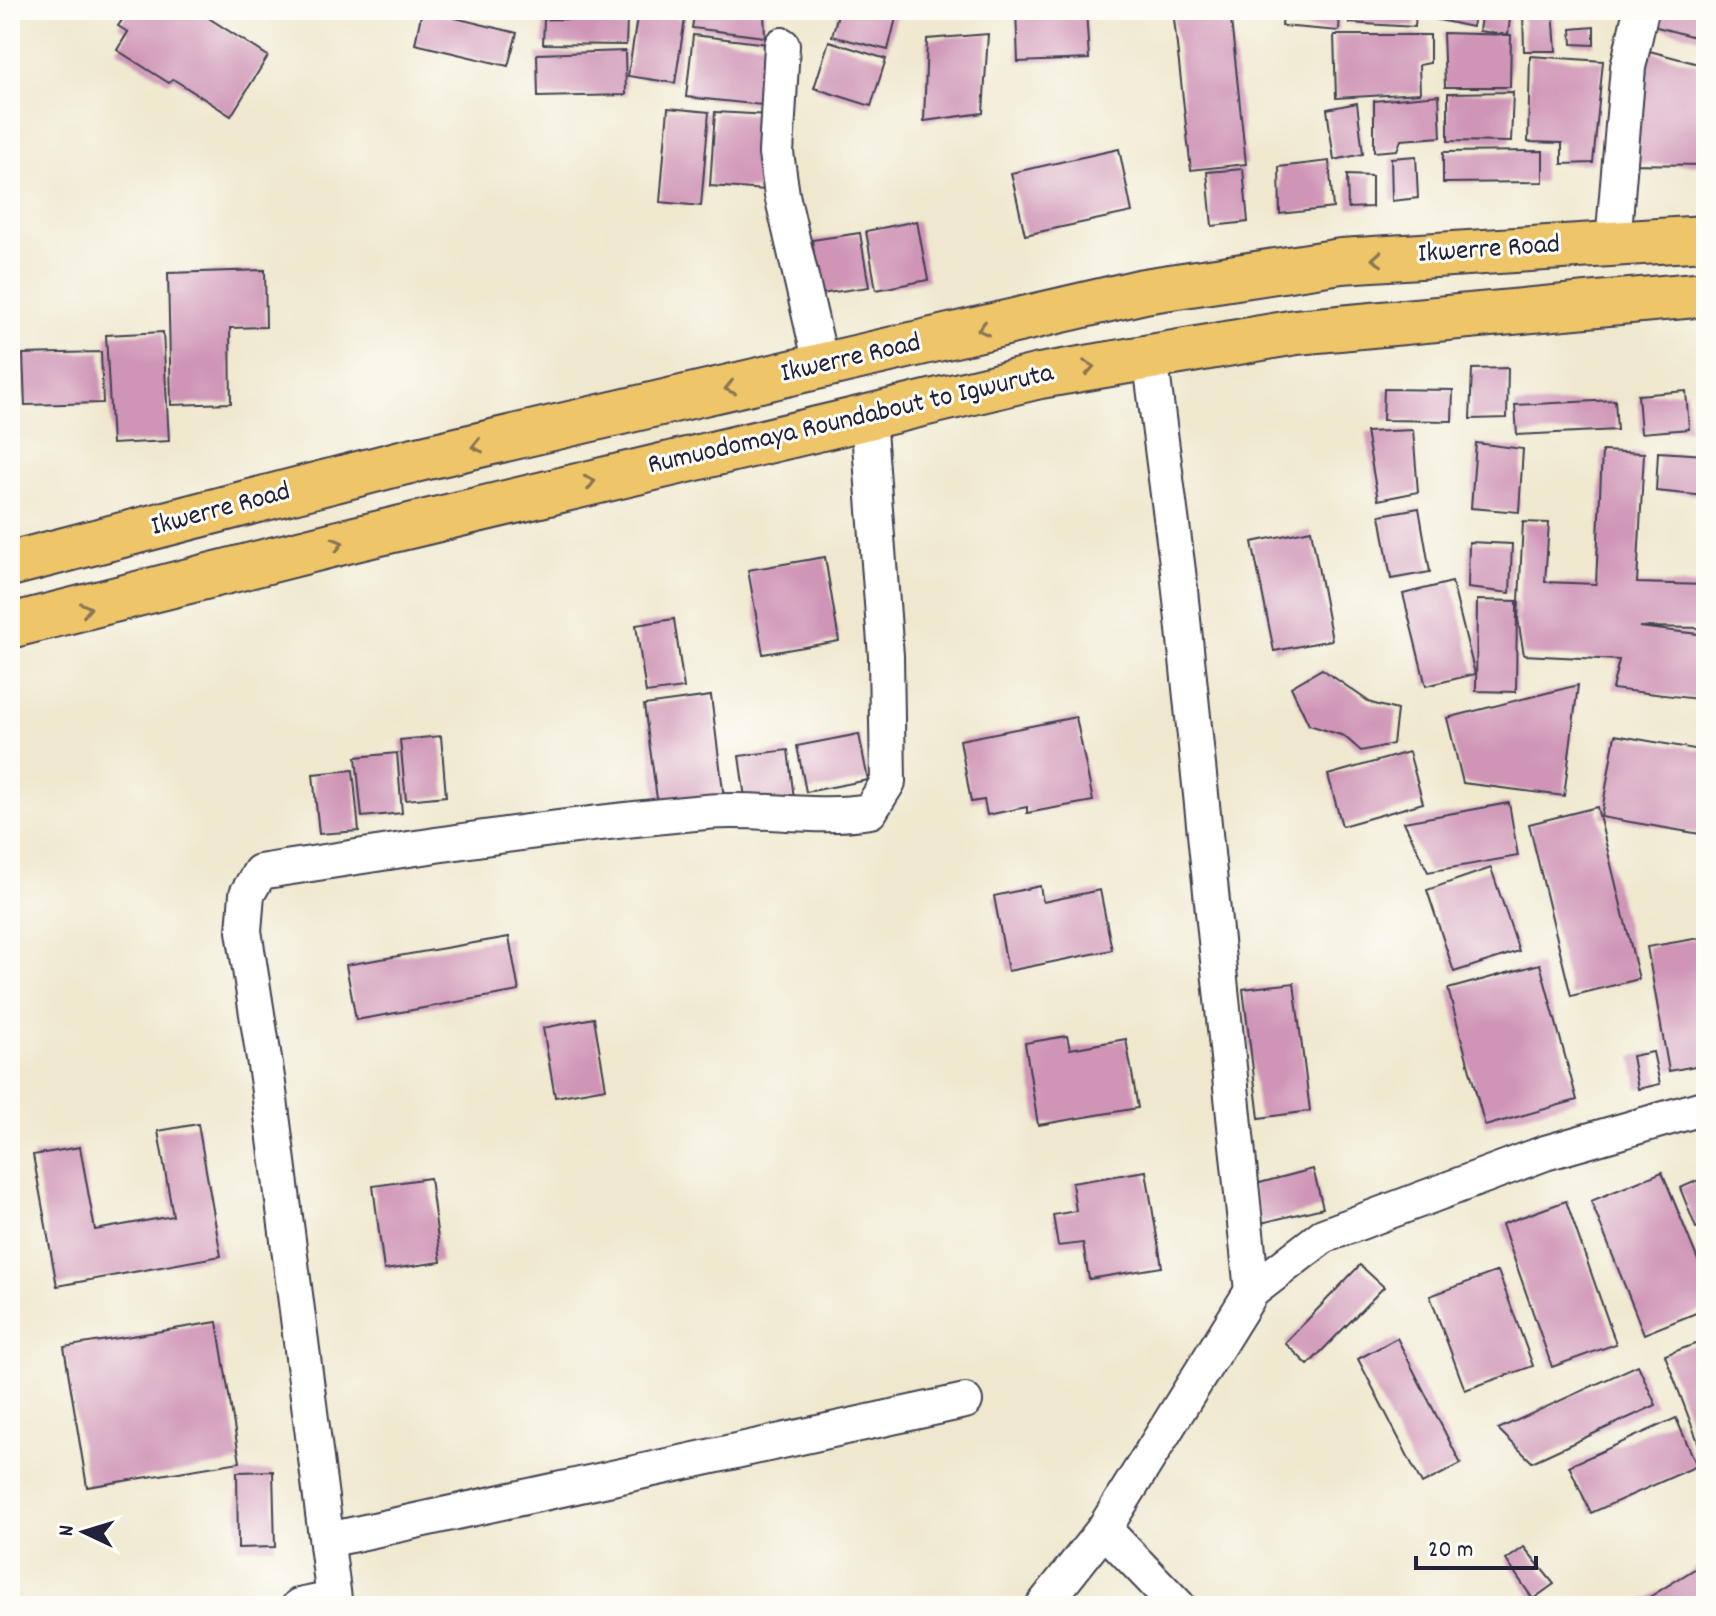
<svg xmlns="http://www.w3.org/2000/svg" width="1716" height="1616" font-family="Dekko,sans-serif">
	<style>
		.building { fill: #cf94b6 }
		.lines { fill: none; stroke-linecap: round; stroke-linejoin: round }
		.minor-casing { stroke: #414051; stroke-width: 38 }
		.primary-casing { stroke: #414051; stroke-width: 48 }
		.minor { stroke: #fff; stroke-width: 34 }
		.primary { stroke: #eec569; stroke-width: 44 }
		.oneway { stroke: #887452 }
		.labels { text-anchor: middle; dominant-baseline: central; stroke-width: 6; stroke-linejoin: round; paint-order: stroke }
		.street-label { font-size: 28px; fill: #22223b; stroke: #fdfcf7 }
	</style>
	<rect width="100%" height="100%" fill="#fdfcf7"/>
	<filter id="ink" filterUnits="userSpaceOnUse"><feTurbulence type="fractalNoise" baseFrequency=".0125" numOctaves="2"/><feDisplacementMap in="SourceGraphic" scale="16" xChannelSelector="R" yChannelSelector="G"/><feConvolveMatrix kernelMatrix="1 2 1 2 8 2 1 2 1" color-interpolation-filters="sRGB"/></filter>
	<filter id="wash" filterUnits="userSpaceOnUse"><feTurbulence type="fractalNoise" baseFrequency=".006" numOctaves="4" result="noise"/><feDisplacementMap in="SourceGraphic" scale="32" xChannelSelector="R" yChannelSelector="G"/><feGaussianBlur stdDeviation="1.8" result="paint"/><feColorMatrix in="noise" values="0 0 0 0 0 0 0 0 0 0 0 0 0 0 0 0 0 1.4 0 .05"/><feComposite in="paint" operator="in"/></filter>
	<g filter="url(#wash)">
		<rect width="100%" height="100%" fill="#efe8ce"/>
		<g id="blocks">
			<!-- building -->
			<g class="building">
				<polygon points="129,10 196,10 268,56 231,116 173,79 169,83 117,50 128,32 118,26"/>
				<polygon points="422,10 517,33 508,66 415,44"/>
				<polygon points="457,10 493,10 492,18"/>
				<polygon points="573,10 613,10 612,14 573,13"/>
				<polygon points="695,10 764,10 765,37 692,28"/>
				<polygon points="839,10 898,10 888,50 832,36"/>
				<polygon points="1016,10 1086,10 1089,59 1018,62"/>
				<polygon points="1173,10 1230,10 1246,164 1191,170"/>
				<polygon points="1283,10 1340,10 1339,31 1282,26"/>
				<polygon points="1349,10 1416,10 1415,27 1349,23"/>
				<polygon points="1427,10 1475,10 1472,27 1425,17"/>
				<polygon points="1482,10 1511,10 1508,35 1479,31"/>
				<polygon points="1523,10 1553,10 1556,51 1524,51"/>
				<polygon points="1656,10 1706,10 1706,40 1653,26"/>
				<polygon points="638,11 685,19 675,83 628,76"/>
				<polygon points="544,19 627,20 626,45 543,44"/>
				<polygon points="1594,27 1594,45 1572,44 1571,29"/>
				<polygon points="1443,33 1511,35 1510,87 1445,87"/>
				<polygon points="988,34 983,113 924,121 927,39"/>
				<polygon points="693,35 768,44 762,105 686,97"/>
				<polygon points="1334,35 1430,35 1430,63 1419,65 1420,93 1336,98"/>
				<polygon points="829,41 886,59 871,106 814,88"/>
				<polygon points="1642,49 1706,66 1706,165 1623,164"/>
				<polygon points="625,51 626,95 538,97 537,54"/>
				<polygon points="1530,56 1603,61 1593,163 1562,164 1562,143 1528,142"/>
				<polygon points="1513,92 1511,142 1448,141 1448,93"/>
				<polygon points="1439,95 1441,137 1401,140 1397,150 1374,152 1374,101"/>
				<polygon points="1357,103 1363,154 1334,160 1327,109"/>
				<polygon points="668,108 709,112 701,206 660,202"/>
				<polygon points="715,112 770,115 766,190 710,186"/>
				<polygon points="1119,149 1132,212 1025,235 1011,173"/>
				<polygon points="1543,151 1543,182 1443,183 1443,152"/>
				<polygon points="1416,156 1418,198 1392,201 1391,158"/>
				<polygon points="1329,161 1333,208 1280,214 1279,167"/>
				<polygon points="1243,169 1248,222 1212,226 1207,172"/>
				<polygon points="1347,175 1372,176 1372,207 1348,208"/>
				<polygon points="917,221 928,280 876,290 866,231"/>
				<polygon points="860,233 869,287 820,294 812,240"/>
				<polygon points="265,270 266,327 230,328 231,403 171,405 168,273"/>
				<polygon points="163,332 169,441 112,444 106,335"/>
				<polygon points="101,352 103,403 25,405 23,354"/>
				<polygon points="1508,368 1507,418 1470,419 1472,369"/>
				<polygon points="1384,389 1453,390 1452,421 1383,420"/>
				<polygon points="1686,391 1689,429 1641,433 1638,395"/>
				<polygon points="1615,400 1617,430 1517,435 1515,405"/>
				<polygon points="1413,430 1418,492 1378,500 1366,432"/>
				<polygon points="1476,443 1523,449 1519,512 1471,508"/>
				<polygon points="1602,451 1644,453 1637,583 1706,585 1706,628 1639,627 1706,635 1706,700 1612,689 1619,660 1524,655 1518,620 1523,522 1549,523 1545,582 1596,584"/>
				<polygon points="1658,452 1706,455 1706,496 1656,491"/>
				<polygon points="1419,508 1430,572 1391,579 1380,515"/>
				<polygon points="1311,530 1332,640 1274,651 1252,542"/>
				<polygon points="1469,542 1512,544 1510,593 1468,588"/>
				<polygon points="825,557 839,641 763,654 748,570"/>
				<polygon points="1452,582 1475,674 1426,686 1403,594"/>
				<polygon points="1477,600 1517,601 1516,692 1476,691"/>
				<polygon points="674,619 684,688 646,693 636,625"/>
				<polygon points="1322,669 1371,703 1397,710 1393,744 1361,751 1344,736 1309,725 1291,687"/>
				<polygon points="1578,685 1564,796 1463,783 1447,718"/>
				<polygon points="711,696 724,798 658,806 644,705"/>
				<polygon points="1076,717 1093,801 1027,813 1027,807 987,815 984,800 971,802 960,740"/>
				<polygon points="859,734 868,780 806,792 797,746"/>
				<polygon points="1615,735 1706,751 1706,835 1601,817"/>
				<polygon points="441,736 446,796 406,800 400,740"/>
				<polygon points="788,750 794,799 746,805 739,756"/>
				<polygon points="1409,752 1423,803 1342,826 1328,775"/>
				<polygon points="397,753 402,813 362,817 356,757"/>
				<polygon points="353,770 359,831 319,834 313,774"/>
				<polygon points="1509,803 1518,856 1428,872 1404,822"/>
				<polygon points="1597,807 1639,979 1571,996 1529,824"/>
				<polygon points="1491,868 1519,951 1454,972 1427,890"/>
				<polygon points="1040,886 1043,902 1100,890 1112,950 1008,971 994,896"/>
				<polygon points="10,923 14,923 15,1025 10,1025"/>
				<polygon points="509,937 519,991 356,1020 346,965"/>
				<polygon points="1706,937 1706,1064 1669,1071 1647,947"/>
				<polygon points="1540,964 1577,1100 1485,1126 1448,989"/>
				<polygon points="1294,983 1310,1111 1259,1118 1243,989"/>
				<polygon points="594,1018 606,1088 555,1097 543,1028"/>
				<polygon points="1067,1036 1070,1049 1126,1039 1138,1108 1038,1125 1025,1043"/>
				<polygon points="1653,1052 1660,1084 1638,1089 1632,1056"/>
				<polygon points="198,1124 221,1256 57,1286 33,1155 80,1147 95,1230 173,1216 158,1131"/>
				<polygon points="1313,1169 1323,1208 1261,1223 1252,1185"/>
				<polygon points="1146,1171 1162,1267 1089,1279 1083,1243 1058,1246 1053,1215 1076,1211 1072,1183"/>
				<polygon points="1662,1172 1706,1280 1706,1309 1644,1334 1591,1201"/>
				<polygon points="1706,1177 1706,1224 1696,1228 1680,1188"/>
				<polygon points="430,1178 441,1262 384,1270 373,1186"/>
				<polygon points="1566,1201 1616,1344 1552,1367 1502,1224"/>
				<polygon points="1360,1265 1384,1287 1308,1365 1285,1343"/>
				<polygon points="1498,1271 1533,1366 1465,1390 1430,1296"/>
				<polygon points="217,1322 240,1462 87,1487 64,1347"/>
				<polygon points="1397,1338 1461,1464 1422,1484 1358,1359"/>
				<polygon points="1706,1340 1706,1454 1703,1455 1665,1355"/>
				<polygon points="1638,1365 1656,1405 1532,1462 1498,1429"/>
				<polygon points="1676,1418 1697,1466 1591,1513 1569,1466"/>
				<polygon points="273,1471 275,1547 238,1548 237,1472"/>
				<polygon points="1524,1547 1554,1584 1533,1599 1506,1560"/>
				<polygon points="1706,1562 1706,1606 1635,1606"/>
			</g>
		</g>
	</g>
	<g filter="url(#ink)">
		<use href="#blocks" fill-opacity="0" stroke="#414051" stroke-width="2"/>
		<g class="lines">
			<!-- minor casing -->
			<g class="minor-casing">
				<g id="minor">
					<polyline points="782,45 776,153 782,195 822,368"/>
					<polyline points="1613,243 1628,67 1641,10"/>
					<polyline points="1150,356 1178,571 1252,1291"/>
					<polyline points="1104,1529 1178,1606"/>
					<polyline points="328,1540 965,1401"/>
					<path d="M299 1606 334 1599 268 1084 244 931 247 894 260 872C408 849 557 825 706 812 761 807 815 820 870 811L888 782 886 656 868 417"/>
					<polyline points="1043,1606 1104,1529 1252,1291 1323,1236 1545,1153 1706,1107"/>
				</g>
			</g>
			<!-- primary casing -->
			<g class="primary-casing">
				<g id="primary">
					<polyline points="10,564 397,464 1144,291 1341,261 1706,238"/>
					<polyline points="10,626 355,539 1040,376 1296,332 1706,294"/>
				</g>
			</g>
			<!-- minor -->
			<use href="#minor" class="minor"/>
			<!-- primary -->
			<use href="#primary" class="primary"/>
		</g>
		<!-- one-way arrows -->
		<defs><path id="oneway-chevron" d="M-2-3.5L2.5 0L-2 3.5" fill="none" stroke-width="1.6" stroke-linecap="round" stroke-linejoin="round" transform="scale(2)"/></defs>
		<g class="oneway">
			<use href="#oneway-chevron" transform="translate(1377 259) rotate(176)"/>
			<use href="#oneway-chevron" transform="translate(983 329) rotate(167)"/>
			<use href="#oneway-chevron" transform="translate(1089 367) rotate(-10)"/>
			<use href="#oneway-chevron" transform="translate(730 388) rotate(167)"/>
			<use href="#oneway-chevron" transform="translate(477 446) rotate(167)"/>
			<use href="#oneway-chevron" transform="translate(590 482) rotate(-14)"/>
			<use href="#oneway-chevron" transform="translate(338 544) rotate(-15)"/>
			<use href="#oneway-chevron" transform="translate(86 609) rotate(-13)"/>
		</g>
	</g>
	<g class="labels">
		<!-- street labels -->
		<g class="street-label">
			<text transform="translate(1489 251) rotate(-4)">Ikwerre Road</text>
			<text transform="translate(851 360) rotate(-13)">Ikwerre Road</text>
			<text transform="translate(851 421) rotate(-13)">Rumuodomaya Roundabout to Igwuruta</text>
			<text transform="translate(221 511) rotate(-15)">Ikwerre Road</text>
		</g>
	</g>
	<!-- margin -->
	<rect width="1716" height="1616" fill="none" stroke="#fdfcf7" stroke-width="40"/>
	<!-- north arrow -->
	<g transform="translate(84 1532) rotate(274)" stroke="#fdfcf7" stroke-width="6" paint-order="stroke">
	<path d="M0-6L14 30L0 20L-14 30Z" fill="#22223b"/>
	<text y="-12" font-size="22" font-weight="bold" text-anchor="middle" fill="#22223b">N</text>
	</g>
	<!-- scale -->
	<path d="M1416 1556v12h120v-12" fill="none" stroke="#22223b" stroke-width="4"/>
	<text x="1428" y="1556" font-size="24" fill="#22223b" stroke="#fdfcf7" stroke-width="6" paint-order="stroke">20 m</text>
</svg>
